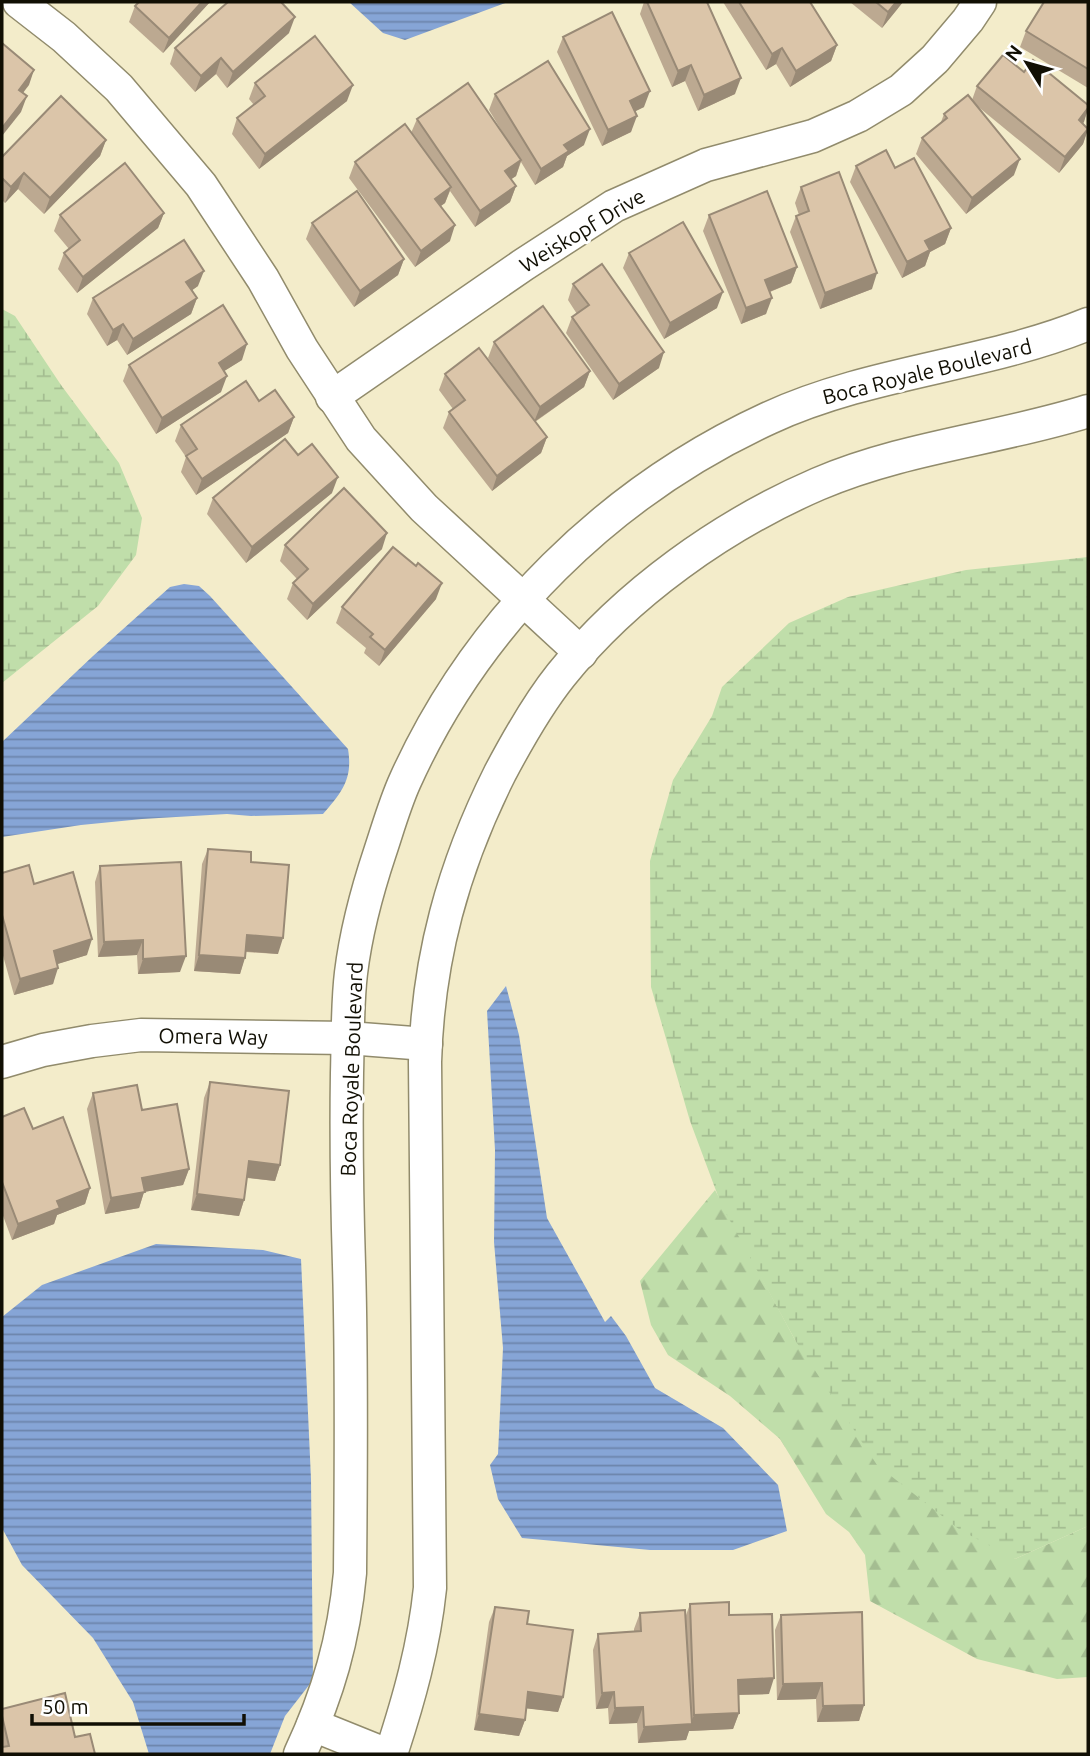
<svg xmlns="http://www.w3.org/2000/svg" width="1090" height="1756" font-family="Ubuntu,sans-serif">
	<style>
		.forest { fill: url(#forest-firs) }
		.wetland { fill: url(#wetland-marsh) }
		.water { fill: url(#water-rules) }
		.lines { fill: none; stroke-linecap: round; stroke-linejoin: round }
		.minor-casing { stroke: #918b6c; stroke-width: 35 }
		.minor { stroke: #fff; stroke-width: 32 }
		.wall { fill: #bca991 }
		.shaded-wall { fill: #998a76 }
		.building { fill: #dbc5a9; stroke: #998a76; stroke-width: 2 }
		.labels { text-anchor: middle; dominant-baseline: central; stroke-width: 6; stroke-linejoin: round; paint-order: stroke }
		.street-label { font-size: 21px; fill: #110f04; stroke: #fff }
	</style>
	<defs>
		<pattern id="forest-firs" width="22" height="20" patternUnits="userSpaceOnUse" patternTransform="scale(1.75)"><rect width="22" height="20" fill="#c0deaa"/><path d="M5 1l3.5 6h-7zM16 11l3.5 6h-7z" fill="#a4bd91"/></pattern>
		<pattern id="wetland-marsh" width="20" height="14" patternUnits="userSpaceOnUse" patternTransform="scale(1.75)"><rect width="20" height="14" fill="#c0deaa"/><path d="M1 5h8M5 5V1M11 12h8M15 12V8" fill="none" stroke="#a4bd91"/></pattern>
		<pattern id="water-rules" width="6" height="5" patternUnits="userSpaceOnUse" patternTransform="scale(1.75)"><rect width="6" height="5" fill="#86a5d6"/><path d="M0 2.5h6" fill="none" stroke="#6c85ab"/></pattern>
	</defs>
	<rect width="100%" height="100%" fill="#f3ecca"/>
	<!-- forest -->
	<polygon class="forest" points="715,1190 795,1340 1015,1559 1088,1526 1088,1677 1057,1679 977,1659 870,1601 865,1555 849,1532 826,1514 780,1439 730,1396 668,1355 651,1325 640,1281"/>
	<!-- wetland -->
	<g class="wetland">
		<polygon points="2,309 15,316 61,385 119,463 142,518 136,555 98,606 2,683"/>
		<polygon points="1088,557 1088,1526 1015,1559 960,1530 877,1465 795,1340 721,1204 690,1121 651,987 650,861 673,780 712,716 722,687 789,623 848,597 966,570"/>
	</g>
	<!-- water -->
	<g class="water">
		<polygon points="349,2 508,2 405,40 383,33"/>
		<path d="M184 584 199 586 210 596 348 749C353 779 342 792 323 814L251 816 227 814 142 819 81 825 2 837V742L93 656 170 587Z"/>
		<polygon points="506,986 519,1035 547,1218 605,1322 611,1316 626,1336 655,1388 723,1428 778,1485 787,1531 733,1550 650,1550 522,1538 498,1499 490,1465 498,1454 503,1348 494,1242 495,1150 487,1011"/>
		<polygon points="156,1244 263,1250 301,1259 311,1479 313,1680 285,1716 270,1754 149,1754 133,1702 93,1638 22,1565 2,1528 2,1317 42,1285"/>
	</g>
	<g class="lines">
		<!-- minor casing -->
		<g class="minor-casing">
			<g id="minor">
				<polyline points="19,2 64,37 119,88 201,185 263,279 302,349 361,439 424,508 581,653"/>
				<polyline points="332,397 523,265 614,206 706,165 813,136 858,116 901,90 935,59 968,20 980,2"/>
				<polyline points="2,1062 43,1050 92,1041 141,1035 348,1038 426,1044"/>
				<polyline points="313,1725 385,1754"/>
				<path d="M300 1754C328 1694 344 1639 350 1573 351 1471 352 1367 349 1265 347 1201 346 1137 347 1073 348 1040 347 1006 351 973 356 932 367 891 380 852 388 828 395 803 405 781 477 621 610 491 769 418 871 371 985 366 1088 324"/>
				<path d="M391 1754C409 1699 424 1646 430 1588L425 1062C428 958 453 867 500 773 518 739 537 705 561 675 627 593 723 525 818 484 904 447 999 439 1088 411"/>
			</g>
		</g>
		<!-- minor -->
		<use href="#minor" class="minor"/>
	</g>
	<!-- wall -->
	<g class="wall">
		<polygon points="210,2 163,53 129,22 135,6"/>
		<polygon points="644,2 707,2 735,94 698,111 685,81 672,87 640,14"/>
		<polygon points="723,2 810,2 837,45 831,61 790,87 776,64 766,70"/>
		<polygon points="850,2 903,2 882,28"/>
		<polygon points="1088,2 1088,88 1020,47 1026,31"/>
		<polygon points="289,33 227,88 216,74 195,92 170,64 175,48"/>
		<polygon points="563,37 644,107 635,111 631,132 602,146 557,52"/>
		<polygon points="1024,72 1088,105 1088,110 1083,123 1088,129 1083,144 1059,173 976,105 1014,175 966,214 916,154 922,138 941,122 944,114 972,100 977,86"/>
		<polygon points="255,83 347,101 259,169 232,134 237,118 254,105 249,99"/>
		<polygon points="495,94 584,145 567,156 563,167 535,185 521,162 516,176 511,179 516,186 510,202 475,227 450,191 445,203 441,206 450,241 415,267 349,178 355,162 411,133 417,119 509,143 489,110"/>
		<polygon points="106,140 100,156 44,214 18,189 5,203 2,200 2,157"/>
		<polygon points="856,166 895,168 951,228 945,244 930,252 925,266 902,278 850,182"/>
		<polygon points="801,187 872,289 820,309 790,232 796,216 799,215 795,203"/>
		<polygon points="164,213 158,228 77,293 58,269 64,253 69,249 54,231 60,215"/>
		<polygon points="709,215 797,267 791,283 770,292 766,314 741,324 703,231"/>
		<polygon points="312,223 404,259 398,275 354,307 306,239"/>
		<polygon points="629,253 717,308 664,339 623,268"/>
		<polygon points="573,284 659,368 613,400 566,333 572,317 577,314 568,300"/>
		<polygon points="198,286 192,290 197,298 191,314 127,355 117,340 107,346 87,314 93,298"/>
		<polygon points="494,342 590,371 584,387 535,422 547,437 541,453 492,491 443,428 449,412 453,409 439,390 445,374 510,389 488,358"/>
		<polygon points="242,360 224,371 221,392 156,434 123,381 129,365"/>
		<polygon points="259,401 294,417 288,433 196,495 181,472 186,457 175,441 181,425"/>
		<polygon points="298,455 332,493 246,563 207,514 213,498"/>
		<polygon points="285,545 382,549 307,620 287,599 293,583 297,579 280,561"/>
		<polygon points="436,599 379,666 364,653 366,648 336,623 342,607"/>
		<polygon points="208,849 251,862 278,954 246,952 240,974 194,971 202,864"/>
		<polygon points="100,866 180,972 138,974 137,955 98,957 95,882"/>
		<polygon points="2,873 34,884 87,955 57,964 53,984 14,995 2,952"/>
		<polygon points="210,1082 280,1165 275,1181 247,1178 244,1200 239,1216 191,1210 204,1098"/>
		<polygon points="93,1093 142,1110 189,1169 183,1185 144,1192 139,1208 105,1214 87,1109"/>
		<polygon points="2,1117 33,1129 90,1188 85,1204 57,1215 54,1224 12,1240 2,1213"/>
		<polygon points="690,1604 729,1615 769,1694 738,1695 739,1713 733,1729 689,1731 686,1740 638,1743 637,1723 609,1724 608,1708 596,1709 593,1650 598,1634 634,1631 634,1629 640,1613 685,1618"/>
		<polygon points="495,1607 527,1624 563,1697 558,1712 526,1708 525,1720 519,1736 474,1730 489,1622"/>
		<polygon points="781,1615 864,1705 859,1721 817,1722 816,1699 777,1700 775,1630"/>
		<polygon points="2,1709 75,1737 2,1754"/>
	</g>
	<!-- shaded-wall -->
	<g class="shaded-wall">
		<polygon points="202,2 210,2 163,53 169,38"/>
		<polygon points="896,2 903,2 882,28 888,12"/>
		<polygon points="295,17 289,33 227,88 233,72"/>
		<polygon points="837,45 831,61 790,87 796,71"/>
		<polygon points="782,48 776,64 766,70 772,54"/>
		<polygon points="221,58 216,74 195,92 201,76"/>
		<polygon points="691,65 685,81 672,87 678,71"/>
		<polygon points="34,70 29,85 13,106 19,90"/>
		<polygon points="741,78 735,94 698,111 704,95"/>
		<polygon points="353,85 347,101 259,169 265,154"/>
		<polygon points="650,91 644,107 624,117 630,101"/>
		<polygon points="27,96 21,112 2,136 2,128"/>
		<polygon points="1088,108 1084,122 1073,136 1079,120"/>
		<polygon points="637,116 631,132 602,146 608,130"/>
		<polygon points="590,129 584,145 567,156 563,167 535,185 541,169 564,145"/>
		<polygon points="1088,129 1083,144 1059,173 1065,157"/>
		<polygon points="106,140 100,156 44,214 50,198"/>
		<polygon points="1020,159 1014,175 966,214 972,198"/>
		<polygon points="521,160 516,176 500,187 505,171"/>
		<polygon points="24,173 18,189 5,203 11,187"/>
		<polygon points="516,186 510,202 475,227 480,211"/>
		<polygon points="451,187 445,203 429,214 435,199"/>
		<polygon points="164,213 158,228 77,293 83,277"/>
		<polygon points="455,225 450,241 415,267 421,251"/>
		<polygon points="951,228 945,244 930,252 925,266 902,278 907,262 925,241"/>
		<polygon points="404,259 398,275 354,307 360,291"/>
		<polygon points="797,267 791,283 759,296 765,280"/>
		<polygon points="204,271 198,286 181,298 186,282"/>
		<polygon points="877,273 872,289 820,309 825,293"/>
		<polygon points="723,292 717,308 664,339 670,323"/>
		<polygon points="197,298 191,314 127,355 133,339"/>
		<polygon points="772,298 766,314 741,324 746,308"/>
		<polygon points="123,324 117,340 107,346 113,330"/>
		<polygon points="247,344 242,360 213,378 219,363"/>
		<polygon points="664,352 659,368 613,400 619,384"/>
		<polygon points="590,371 584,387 534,422 540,407"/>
		<polygon points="227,376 221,392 156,434 162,418"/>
		<polygon points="294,417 288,433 196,495 202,479"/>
		<polygon points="547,437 541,453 492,491 497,476"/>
		<polygon points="338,477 332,493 246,563 252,547"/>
		<polygon points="387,533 382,549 307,620 313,604"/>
		<polygon points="442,583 436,599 379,666 385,650"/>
		<polygon points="247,935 283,938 278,954 241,951"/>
		<polygon points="92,939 87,955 48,967 54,951"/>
		<polygon points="143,940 137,955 98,957 104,942"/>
		<polygon points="199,955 245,958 240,974 194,971"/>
		<polygon points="186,956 180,972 138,974 143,959"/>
		<polygon points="58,968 53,984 14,995 20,979"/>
		<polygon points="249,1161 280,1165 275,1181 243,1177"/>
		<polygon points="189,1169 183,1185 144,1192 139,1208 105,1214 111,1198 142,1178"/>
		<polygon points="90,1188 85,1204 57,1215 54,1224 12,1240 18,1224 57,1201"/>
		<polygon points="197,1194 244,1200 239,1216 191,1210"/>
		<polygon points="774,1678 769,1694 732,1695 738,1680"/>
		<polygon points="822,1683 816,1699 777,1700 783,1684"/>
		<polygon points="528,1692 563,1697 558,1712 523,1708"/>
		<polygon points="614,1692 608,1708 596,1709 602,1693"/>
		<polygon points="864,1705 859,1721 817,1722 823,1706"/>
		<polygon points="643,1707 637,1723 609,1724 615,1708"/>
		<polygon points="739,1713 733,1729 689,1731 686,1740 638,1743 644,1727 690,1724 694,1715"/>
		<polygon points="479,1714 525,1720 519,1736 474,1730"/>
	</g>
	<!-- building -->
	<g class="building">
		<polygon points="139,2 202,2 169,38 135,6"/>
		<polygon points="228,2 281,2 295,17 233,72 221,58 201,76 175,48"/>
		<polygon points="647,2 707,2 741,78 704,95 691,65 678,71"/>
		<polygon points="739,2 810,2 837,45 796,71 782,48 772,54"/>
		<polygon points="876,2 896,2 888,12"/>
		<polygon points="1044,2 1088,2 1088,69 1026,31"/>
		<polygon points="612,12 650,91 630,101 637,116 608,130 563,37"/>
		<polygon points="315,36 353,85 265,154 237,118 265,96 255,83"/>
		<polygon points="2,43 34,70 19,90 27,96 2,128"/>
		<polygon points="1003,55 1024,72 1033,60 1088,105 1088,108 1079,120 1088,129 1065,157 977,86"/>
		<polygon points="548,61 590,129 564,145 569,151 541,169 495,94"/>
		<polygon points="468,83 521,160 505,171 516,186 480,211 417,119"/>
		<polygon points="968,95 1020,159 972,198 922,138 947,118 944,114"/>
		<polygon points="61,96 106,140 50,198 24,173 11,187 2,178 2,157"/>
		<polygon points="405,124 451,187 435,199 455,225 421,251 355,162"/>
		<polygon points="886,150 895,168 914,158 951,228 925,241 930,250 907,262 856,166"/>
		<polygon points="125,163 164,213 83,277 64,253 80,240 60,215"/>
		<polygon points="839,172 877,273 825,293 796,216 809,211 801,187"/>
		<polygon points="357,191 404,259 360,291 312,223"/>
		<polygon points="767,191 797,267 765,280 772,298 746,308 709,215"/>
		<polygon points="683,222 723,292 670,323 629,253"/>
		<polygon points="184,240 204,271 186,282 197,298 133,339 123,324 113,330 93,298"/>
		<polygon points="602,264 664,352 619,384 572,317 589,305 573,284"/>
		<polygon points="223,305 247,344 219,363 227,376 162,418 129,365"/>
		<polygon points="543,306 590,371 540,407 494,342"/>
		<polygon points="479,348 547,437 497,476 449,412 465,400 445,374"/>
		<polygon points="246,381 259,401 275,390 294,417 202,479 186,456 197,449 181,425"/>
		<polygon points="285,439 298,455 312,444 338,477 252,547 213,498"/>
		<polygon points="344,488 387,533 313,604 293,583 308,569 285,545"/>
		<polygon points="393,547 416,566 418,563 442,583 385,650 370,637 373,634 342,607"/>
		<polygon points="208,849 251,852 251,862 289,865 283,938 247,935 245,958 199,955"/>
		<polygon points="181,862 186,956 143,959 143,940 104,942 100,866"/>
		<polygon points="29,865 34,884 73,872 92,939 54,951 58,968 20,979 2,915 2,873"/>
		<polygon points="210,1082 289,1091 280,1165 249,1161 244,1200 197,1194"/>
		<polygon points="137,1085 142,1110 177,1104 189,1169 142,1178 145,1192 111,1198 93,1093"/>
		<polygon points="24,1108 33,1129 63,1117 90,1188 57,1201 60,1208 18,1224 2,1182 2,1117"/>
		<polygon points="729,1602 729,1615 772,1614 774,1678 738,1680 739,1713 694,1715 690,1604"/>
		<polygon points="495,1607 529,1611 527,1624 573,1630 563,1697 528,1692 525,1720 479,1714"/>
		<polygon points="685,1610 692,1724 644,1727 643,1707 615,1708 614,1692 602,1693 598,1634 641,1631 640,1613"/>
		<polygon points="862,1612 864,1705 823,1706 822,1683 783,1684 781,1615"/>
		<polygon points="65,1693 75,1737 90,1734 95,1754 2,1754 2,1747 9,1746 2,1716 2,1709"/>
	</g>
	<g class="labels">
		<!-- street labels -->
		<g class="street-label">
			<text transform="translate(582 230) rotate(-31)">Weiskopf Drive</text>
			<text transform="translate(927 371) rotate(-14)">Boca Royale Boulevard</text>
			<text transform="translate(213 1036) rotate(1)">Omera Way</text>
			<text transform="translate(351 1069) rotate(-88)">Boca Royale Boulevard</text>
		</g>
	</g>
	<!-- border -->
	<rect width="1090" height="1756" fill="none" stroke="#110f04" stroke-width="7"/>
	<!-- north arrow -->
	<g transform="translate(1027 63) rotate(307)" stroke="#ffffff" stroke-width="5" paint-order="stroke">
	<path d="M0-5L12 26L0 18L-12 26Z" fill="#110f04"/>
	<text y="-10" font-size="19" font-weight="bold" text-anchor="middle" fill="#110f04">N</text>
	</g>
	<!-- scale -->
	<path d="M32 1714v10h212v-10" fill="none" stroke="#110f04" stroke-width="3.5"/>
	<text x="42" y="1714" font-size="21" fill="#110f04" stroke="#ffffff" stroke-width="5" paint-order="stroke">50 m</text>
</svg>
